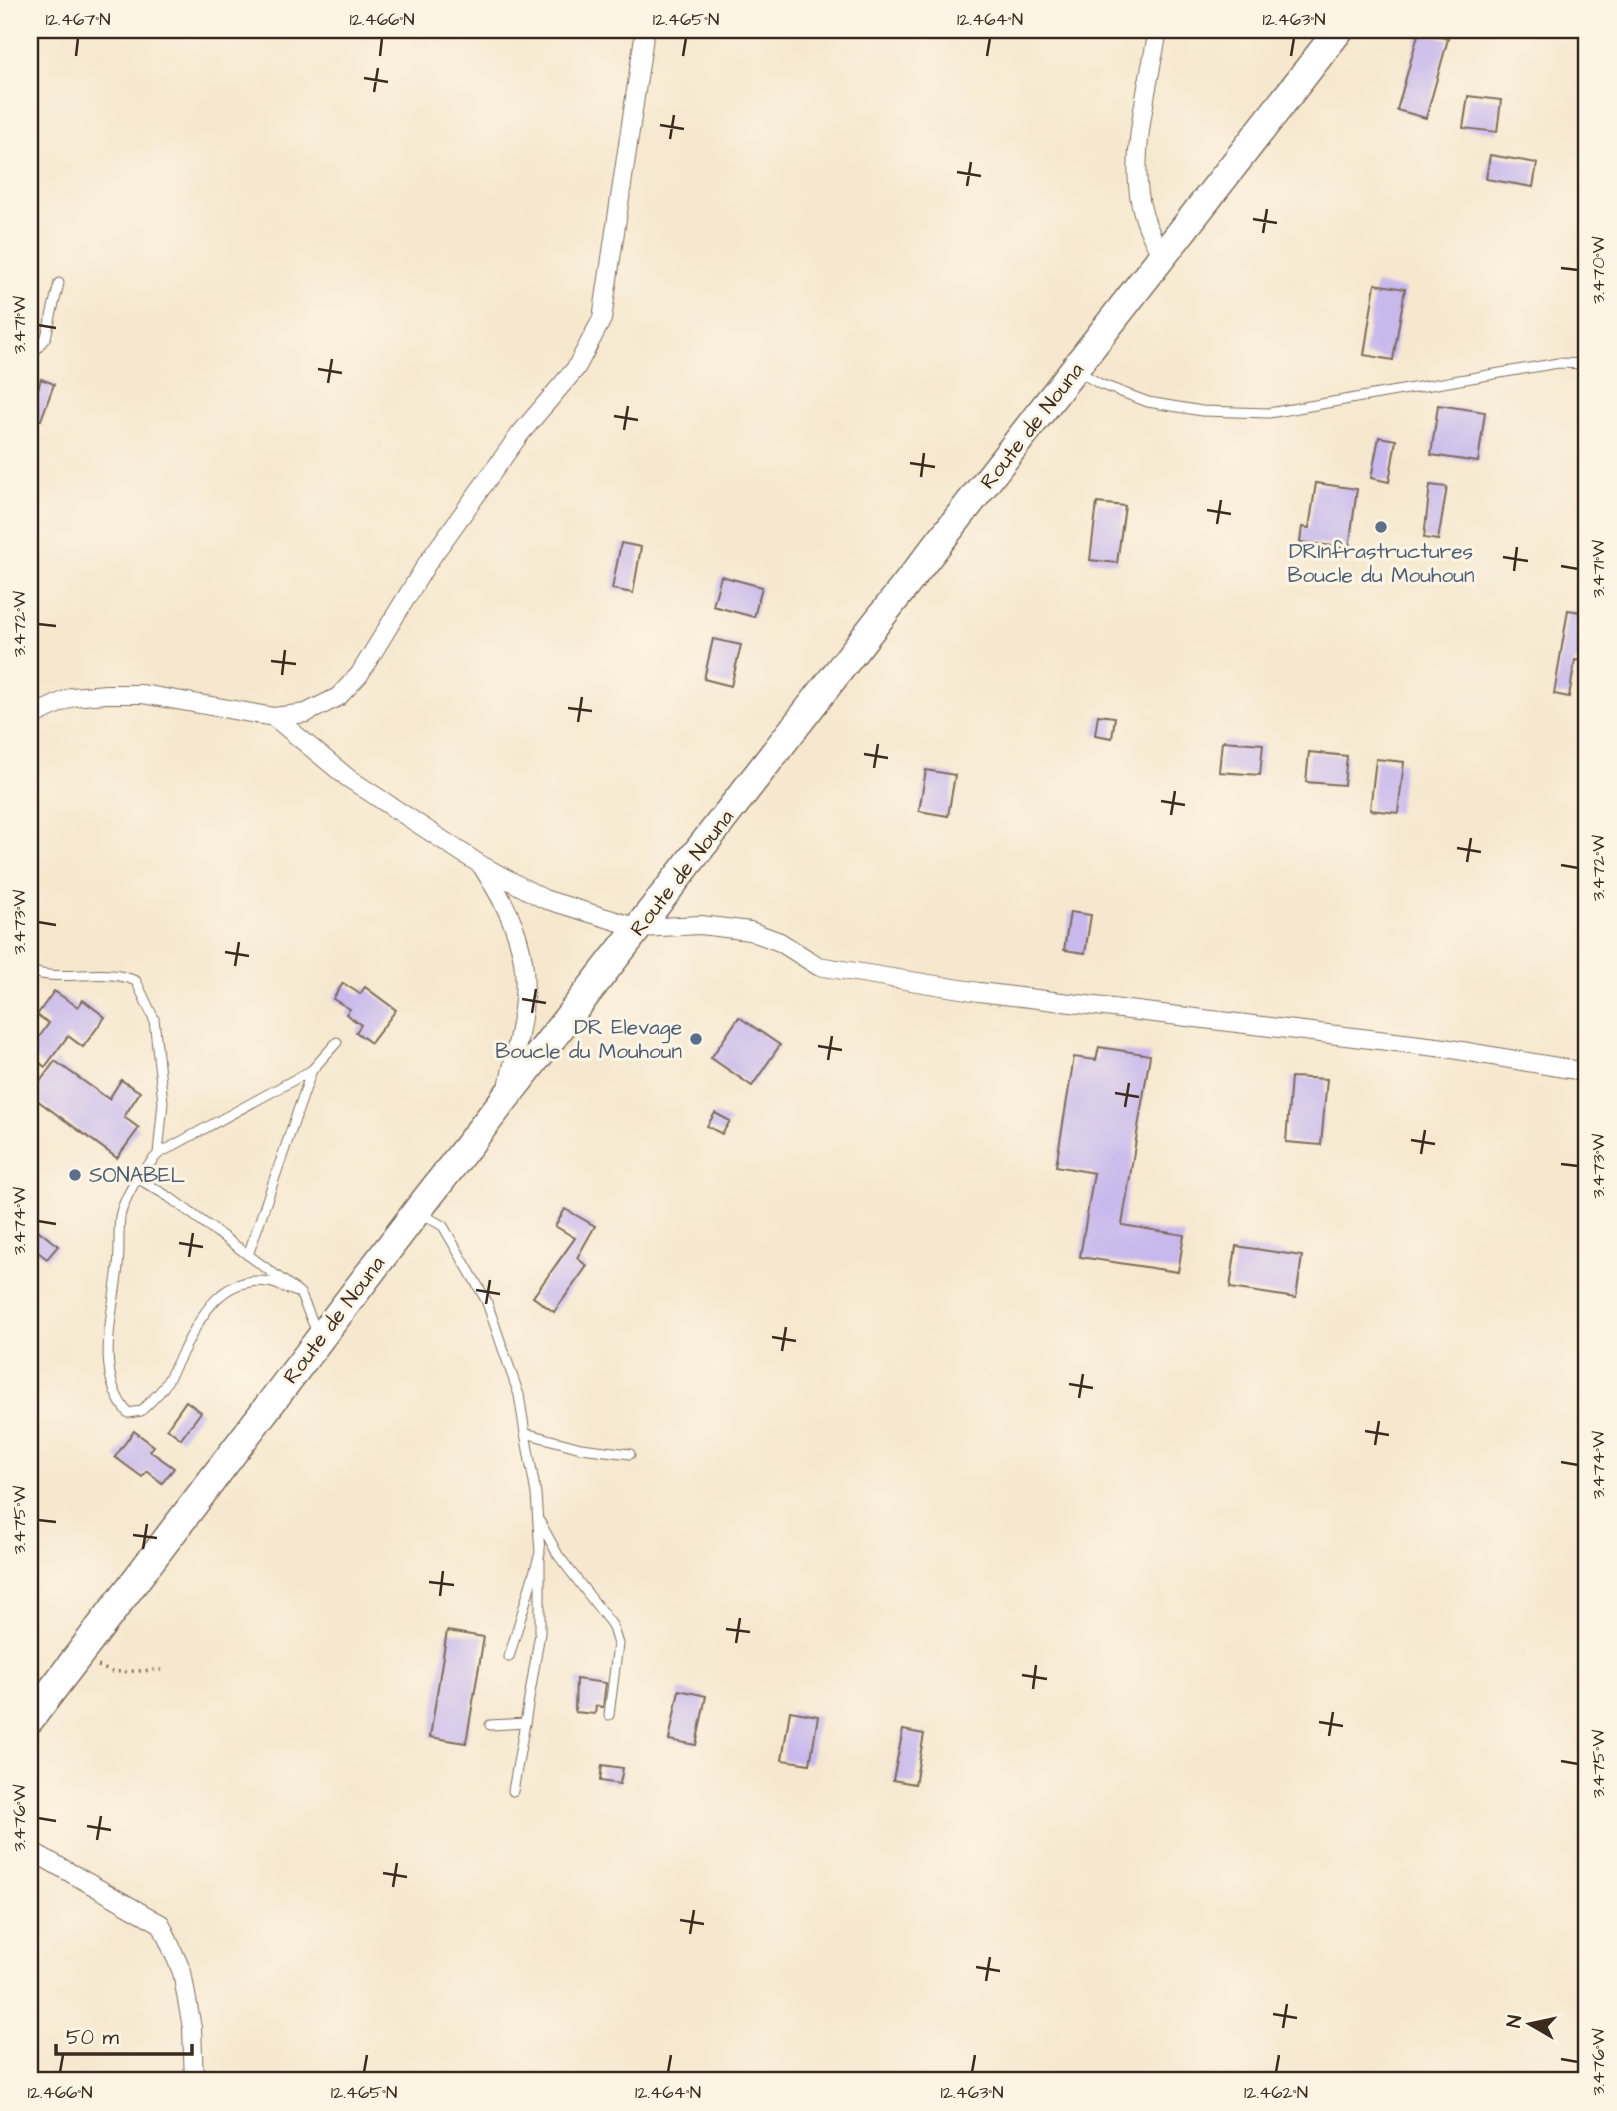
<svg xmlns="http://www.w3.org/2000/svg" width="1617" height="2111" font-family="'Architects Daughter',sans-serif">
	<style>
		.building { fill: #c9b8ec }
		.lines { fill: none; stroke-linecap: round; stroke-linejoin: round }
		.lane-casing { stroke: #7c6c5c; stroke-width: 11 }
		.street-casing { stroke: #7c6c5c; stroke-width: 20 }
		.primary-casing { stroke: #7c6c5c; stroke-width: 31 }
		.path { stroke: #7c6c5c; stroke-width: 3.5; stroke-dasharray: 2 5; stroke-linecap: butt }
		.lane { stroke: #fff; stroke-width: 9 }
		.street { stroke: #fff; stroke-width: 18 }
		.primary { stroke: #fff; stroke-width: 28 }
		.ticks { fill: none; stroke: #3b2a1e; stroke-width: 2.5 }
		.service-dot { fill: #5c6f8a; stroke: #fcf5e5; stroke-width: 2.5 }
		.labels { text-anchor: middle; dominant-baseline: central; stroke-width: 6; stroke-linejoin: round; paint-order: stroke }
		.street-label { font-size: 21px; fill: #3b2a1e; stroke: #fcf5e5 }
		.service-label { font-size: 21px; fill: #4e5e75; stroke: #fcf5e5 }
		.neatline { fill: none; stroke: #3b2a1e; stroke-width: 2.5 }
		.ticks-label { font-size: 18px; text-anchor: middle; fill: #3b2a1e }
	</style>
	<rect width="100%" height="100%" fill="#fcf5e5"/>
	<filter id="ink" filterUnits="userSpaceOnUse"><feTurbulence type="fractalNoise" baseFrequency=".0143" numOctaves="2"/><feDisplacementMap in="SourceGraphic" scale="14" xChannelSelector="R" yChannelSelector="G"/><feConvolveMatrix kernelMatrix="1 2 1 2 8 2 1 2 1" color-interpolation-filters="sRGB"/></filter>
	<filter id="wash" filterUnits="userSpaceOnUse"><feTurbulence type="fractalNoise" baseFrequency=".00686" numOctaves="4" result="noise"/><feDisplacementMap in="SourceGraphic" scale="28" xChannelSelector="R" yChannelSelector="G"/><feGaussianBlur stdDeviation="1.57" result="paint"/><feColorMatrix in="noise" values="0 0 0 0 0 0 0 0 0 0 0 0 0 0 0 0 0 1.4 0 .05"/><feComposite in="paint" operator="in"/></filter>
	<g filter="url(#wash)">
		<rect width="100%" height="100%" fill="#f6e8cf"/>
		<g id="blocks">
			<!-- building -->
			<g class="building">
				<polygon points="1419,31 1448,39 1426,118 1397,110"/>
				<polygon points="1468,96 1501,100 1497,132 1463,128"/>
				<polygon points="1490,155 1537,163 1533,187 1486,179"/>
				<polygon points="1375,284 1405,289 1393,360 1364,355"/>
				<polygon points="41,379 54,384 41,420 30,416"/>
				<polygon points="1438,405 1485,412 1478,462 1431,455"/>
				<polygon points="1379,437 1396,440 1389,482 1371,478"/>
				<polygon points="1316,483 1357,489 1349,548 1300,542 1302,527 1309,528"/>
				<polygon points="1430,485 1447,487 1438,540 1424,538"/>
				<polygon points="1097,503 1125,506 1117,563 1090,560"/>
				<polygon points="621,543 641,547 633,593 612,589"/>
				<polygon points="721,576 762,587 754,617 713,606"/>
				<polygon points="1568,610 1587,613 1585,661 1575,660 1569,697 1554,694"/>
				<polygon points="713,639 741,645 731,686 704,679"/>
				<polygon points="1098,715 1115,717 1112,738 1095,735"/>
				<polygon points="1222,741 1263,744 1260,775 1219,772"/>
				<polygon points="1309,752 1347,756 1344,785 1306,782"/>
				<polygon points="1376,759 1404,762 1398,813 1370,810"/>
				<polygon points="926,770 955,775 948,816 919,811"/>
				<polygon points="1070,912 1091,915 1085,953 1064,950"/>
				<polygon points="343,983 360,994 365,987 396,1010 371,1043 356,1032 361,1025 346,1014 350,1009 333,999"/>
				<polygon points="54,991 78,1007 83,1000 105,1017 83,1047 68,1036 45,1067 30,1055 30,1050 49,1023 37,1015"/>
				<polygon points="739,1017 780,1045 752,1086 711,1058"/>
				<polygon points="1099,1047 1150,1055 1122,1225 1184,1235 1178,1272 1080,1257 1094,1173 1056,1166 1074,1057 1096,1060"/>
				<polygon points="55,1061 109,1099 121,1080 140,1092 124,1117 139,1128 117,1158 30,1095"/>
				<polygon points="1291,1077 1327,1079 1321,1145 1286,1142"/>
				<polygon points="715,1113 730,1121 722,1134 707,1126"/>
				<polygon points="565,1209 595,1226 577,1258 587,1266 554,1312 533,1297 575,1238 555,1226"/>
				<polygon points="30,1224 58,1246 47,1259 30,1246"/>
				<polygon points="1236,1246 1302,1256 1296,1298 1230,1288"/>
				<polygon points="186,1401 201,1412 181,1439 167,1428"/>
				<polygon points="134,1431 154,1446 150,1451 174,1468 162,1483 147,1471 142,1477 115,1457"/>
				<polygon points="447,1631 484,1637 466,1743 430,1737"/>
				<polygon points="576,1679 606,1683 603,1707 596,1706 595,1714 575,1712"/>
				<polygon points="679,1690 706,1696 696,1745 669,1740"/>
				<polygon points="790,1711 818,1716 810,1764 782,1760"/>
				<polygon points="903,1730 924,1734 915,1784 893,1780"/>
				<polygon points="602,1765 623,1768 620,1784 600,1781"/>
			</g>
		</g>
	</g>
	<g filter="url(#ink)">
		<use href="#blocks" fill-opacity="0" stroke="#7c6c5c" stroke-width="2"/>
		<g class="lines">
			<!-- lane casing -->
			<g class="lane-casing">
				<g id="lane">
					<polyline points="30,358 46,337 59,283"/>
					<polyline points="1076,370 1100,384 1148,402 1202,411 1269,413 1558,363 1587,364"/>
					<path d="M30 971C64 983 102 966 136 981L154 1019 163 1102 158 1154 137 1178"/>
					<polyline points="158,1154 312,1070"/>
					<polyline points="420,1213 443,1226 486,1300 519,1395 525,1433 581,1448 630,1454"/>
					<polyline points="248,1255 312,1070 337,1042"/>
					<path d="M300 1293C290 1290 279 1284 269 1282 206 1272 190 1348 163 1388 157 1396 148 1404 141 1411L128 1413C93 1373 114 1312 118 1266 120 1250 118 1233 120 1217 122 1203 131 1190 137 1178L169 1197 300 1293 317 1332"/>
					<polyline points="540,1522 558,1555 612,1625 618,1644 609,1715"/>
					<polyline points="509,1657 540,1553 536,1494 525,1433"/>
					<polyline points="490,1725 525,1723 540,1633 540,1561"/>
					<polyline points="513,1791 525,1723"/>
				</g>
			</g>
			<!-- street casing -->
			<g class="street-casing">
				<g id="street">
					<path d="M1158 30C1149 83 1127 161 1143 213 1147 229 1156 244 1162 258"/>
					<polyline points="30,717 72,697 106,694 142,694 274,717 306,713 338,697 359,675 428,562 520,434 576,368 602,319 645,30"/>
					<polyline points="274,717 348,778 481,865 544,899 639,928 701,925 750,931 780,942 818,966 979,992 1445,1048 1587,1072"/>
					<path d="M483 868C539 955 529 991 508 1087"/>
					<polyline points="30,1850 161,1924 182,1972 192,2028 194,2081"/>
				</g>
			</g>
			<!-- primary casing -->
			<g class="primary-casing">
				<polyline id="primary" points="30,1719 417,1211 1339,30"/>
			</g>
			<!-- path -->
			<polyline class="path" points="98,1666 112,1672 161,1670"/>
			<!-- lane -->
			<use href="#lane" class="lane"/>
			<!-- street -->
			<use href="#street" class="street"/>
			<!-- primary -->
			<use href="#primary" class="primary"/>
		</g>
	</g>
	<!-- ticks -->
	<path class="ticks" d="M76 56 78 38M380 56 382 38M683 56 686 38M987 56 990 38M1291 56 1294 38M364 78 388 82M374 92 378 68M660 125 684 129M670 139 674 115M957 172 981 176M967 186 971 162M1253 219 1277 223M1263 233 1267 209M1561 268 1578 270M38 325 56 328M318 369 342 373M328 383 332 359M614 416 638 420M624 430 628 406M910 463 935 467M921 477 924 453M1207 510 1231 514M1217 524 1221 500M1503 557 1528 561M1561 566 1578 569M1514 571 1517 547M38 624 56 626M271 661 296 664M282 675 285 650M568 708 592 711M578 722 582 697M864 754 888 758M874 768 878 744M1161 801 1185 805M1171 815 1175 791M1457 848 1481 852M1467 862 1471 838M1561 865 1578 868M38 922 56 925M225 952 249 956M235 966 239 942M522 999 546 1003M532 1013 536 989M818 1046 842 1050M828 1060 832 1036M1115 1093 1139 1097M1125 1107 1129 1083M1411 1140 1435 1144M1421 1154 1425 1130M1561 1164 1578 1166M38 1221 56 1224M179 1243 203 1247M189 1257 193 1233M476 1290 500 1294M486 1304 490 1280M772 1337 796 1341M782 1351 786 1327M1069 1384 1093 1388M1079 1398 1083 1374M1365 1431 1389 1435M1375 1445 1379 1421M1561 1462 1578 1465M38 1520 56 1522M133 1535 157 1538M143 1549 147 1524M429 1582 454 1585M440 1596 443 1571M726 1629 750 1632M736 1643 740 1618M1022 1675 1047 1679M1033 1689 1036 1665M1319 1722 1343 1726M1329 1736 1333 1712M1561 1761 1578 1764M38 1818 56 1821M87 1826 111 1830M97 1840 101 1816M383 1873 407 1877M393 1887 397 1863M680 1920 704 1924M690 1934 694 1910M976 1967 1000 1971M986 1981 990 1957M1273 2014 1297 2018M1283 2028 1287 2004M1561 2059 1578 2062M60 2072 63 2055M364 2072 367 2055M668 2072 671 2055M972 2072 975 2055M1276 2072 1279 2055"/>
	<!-- markers -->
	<g class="service-dot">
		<circle cx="1381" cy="527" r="7"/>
		<circle cx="696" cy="1039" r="7"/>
		<circle cx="75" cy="1175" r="7"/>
	</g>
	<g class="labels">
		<!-- street labels -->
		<g class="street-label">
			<text transform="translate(1032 426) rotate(-52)">Route de Nouna</text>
			<text transform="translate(682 873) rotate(-52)">Route de Nouna</text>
			<text transform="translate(334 1320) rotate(-53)">Route de Nouna</text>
		</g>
		<!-- service labels -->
		<g class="service-label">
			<text x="1381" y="551">DRInfrastructures<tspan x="1381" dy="24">Boucle du Mouhoun</tspan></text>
			<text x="682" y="1027" text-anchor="end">DR Elevage<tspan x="682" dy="24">Boucle du Mouhoun</tspan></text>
			<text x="89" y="1175" text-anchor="start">SONABEL</text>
		</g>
	</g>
	<!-- margin -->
	<rect width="1617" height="2111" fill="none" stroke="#fcf5e5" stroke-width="77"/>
	<!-- north arrow -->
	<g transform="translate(1530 2024) rotate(279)" stroke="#fcf5e5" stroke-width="5" paint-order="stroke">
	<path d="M0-5L12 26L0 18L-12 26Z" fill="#3b2a1e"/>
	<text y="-10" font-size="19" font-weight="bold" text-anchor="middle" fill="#3b2a1e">N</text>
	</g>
	<!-- scale -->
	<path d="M56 2044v10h136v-10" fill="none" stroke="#3b2a1e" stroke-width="3.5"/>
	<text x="66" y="2044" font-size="21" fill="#3b2a1e" stroke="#fcf5e5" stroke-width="5" paint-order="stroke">50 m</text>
	<rect x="38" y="38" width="1540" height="2034" class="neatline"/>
	<g class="ticks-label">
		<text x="78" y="25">12.467°N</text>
		<text x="382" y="25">12.466°N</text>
		<text x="686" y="25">12.465°N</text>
		<text x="990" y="25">12.464°N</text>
		<text x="1294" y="25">12.463°N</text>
		<text transform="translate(1598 270) rotate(-90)" y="6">3.470°W</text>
		<text transform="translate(19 325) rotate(-90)" y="6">3.471°W</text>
		<text transform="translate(1598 569) rotate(-90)" y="6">3.471°W</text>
		<text transform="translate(19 624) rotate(-90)" y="6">3.472°W</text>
		<text transform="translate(1598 868) rotate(-90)" y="6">3.472°W</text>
		<text transform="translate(19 922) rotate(-90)" y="6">3.473°W</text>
		<text transform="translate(1598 1166) rotate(-90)" y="6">3.473°W</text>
		<text transform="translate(19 1221) rotate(-90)" y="6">3.474°W</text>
		<text transform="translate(1598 1465) rotate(-90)" y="6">3.474°W</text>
		<text transform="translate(19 1520) rotate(-90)" y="6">3.475°W</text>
		<text transform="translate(1598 1764) rotate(-90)" y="6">3.475°W</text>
		<text transform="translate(19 1818) rotate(-90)" y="6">3.476°W</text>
		<text transform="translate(1598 2062) rotate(-90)" y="6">3.476°W</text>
		<text x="60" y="2098">12.466°N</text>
		<text x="364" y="2098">12.465°N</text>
		<text x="668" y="2098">12.464°N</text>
		<text x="972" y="2098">12.463°N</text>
		<text x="1276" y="2098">12.462°N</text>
	</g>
</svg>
